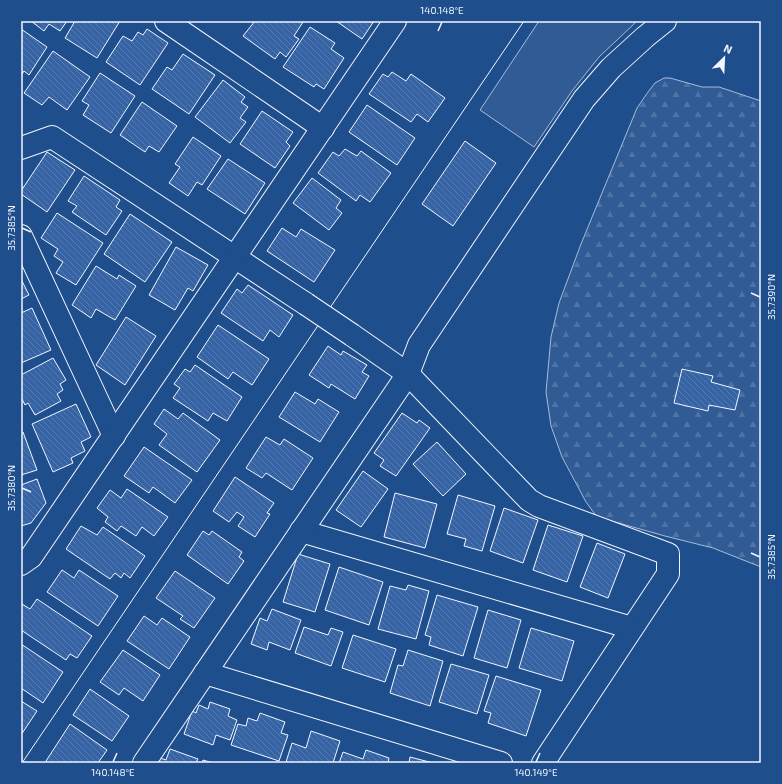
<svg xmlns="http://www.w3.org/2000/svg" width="782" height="784" font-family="'Exo 2',sans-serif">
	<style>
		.built { fill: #305b95; stroke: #a8bbd7 }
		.forest { fill: url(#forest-firs); stroke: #a8bbd7 }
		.building { fill: url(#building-back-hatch); stroke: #f2f6ff }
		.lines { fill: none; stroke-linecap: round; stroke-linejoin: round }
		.street-casing { stroke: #f2f6ff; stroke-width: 24 }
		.street { stroke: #1f4e8c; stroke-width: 22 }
		.tram { stroke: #f2f6ff; stroke-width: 1 }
		.street-bridge-casing { stroke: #f2f6ff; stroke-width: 24; stroke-linecap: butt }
		.street-bridge { stroke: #1f4e8c; stroke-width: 22 }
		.ticks { fill: none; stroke: #f2f6ff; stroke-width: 1.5 }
		.neatline { fill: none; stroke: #f2f6ff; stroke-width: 1.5 }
		.ticks-label { font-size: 10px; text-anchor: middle; fill: #f2f6ff }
	</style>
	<defs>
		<pattern id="forest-firs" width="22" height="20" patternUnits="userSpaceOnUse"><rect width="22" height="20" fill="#305b95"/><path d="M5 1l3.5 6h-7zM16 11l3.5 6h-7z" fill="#4e73a5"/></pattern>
		<pattern id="building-back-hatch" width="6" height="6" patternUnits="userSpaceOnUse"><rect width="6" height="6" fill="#3563a3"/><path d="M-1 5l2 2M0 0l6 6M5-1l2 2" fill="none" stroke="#537ab1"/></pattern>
	</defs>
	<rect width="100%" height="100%" fill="#1f4e8c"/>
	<!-- built -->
	<polygon class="built" points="539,21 636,21 634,24 599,57 572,91 534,147 480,110"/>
	<!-- forest -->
	<polygon class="forest" points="664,78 670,78 702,87 719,87 761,101 761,567 713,548 665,536 597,517 586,502 562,457 551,426 546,392 551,337 559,303 581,244 637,108 648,92 655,83"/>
	<!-- building -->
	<g class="building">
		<polygon points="31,21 67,21 60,31 49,24 44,31"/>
		<polygon points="75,21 120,21 97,58 65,38"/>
		<polygon points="255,21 301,21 303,22 294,36 299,39 286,57 280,52 275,59 243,36"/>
		<polygon points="336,21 374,21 362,39"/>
		<polygon points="310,27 335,43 331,49 344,58 324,89 316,84 314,87 283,67"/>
		<polygon points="21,29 47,47 29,75 24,71 21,76"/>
		<polygon points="147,29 168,43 140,85 106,62 123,36 132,41 138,32 143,35"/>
		<polygon points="53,51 90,77 67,110 49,97 42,105 24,93"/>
		<polygon points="183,54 215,75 189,114 152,89 167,67 172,70"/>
		<polygon points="392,72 406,81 411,74 445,98 428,122 417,114 411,122 369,94 383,74 388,77"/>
		<polygon points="100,73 135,96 111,133 83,115 89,105 82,101"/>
		<polygon points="223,80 245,97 241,102 248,107 240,118 246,122 230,143 195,117"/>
		<polygon points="142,102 177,126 159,152 149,146 145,152 120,135"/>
		<polygon points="367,105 415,138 397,165 349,132"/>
		<polygon points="262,111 293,132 286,142 290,146 275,168 240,144"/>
		<polygon points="193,137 221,156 202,185 197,182 188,196 169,183 180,167 175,164"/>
		<polygon points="465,141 496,163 453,226 422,204"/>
		<polygon points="345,149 357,156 361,151 391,173 370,202 360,195 356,201 318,173 333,152 339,156"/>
		<polygon points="47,152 75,170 47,212 21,194 21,191"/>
		<polygon points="228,159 265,183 245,214 207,189"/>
		<polygon points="84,176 120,200 116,207 122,211 106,235 72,212 77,206 68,201"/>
		<polygon points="312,178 341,200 336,208 342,213 329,230 293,203"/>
		<polygon points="57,213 103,243 76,285 56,273 63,262 54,256 58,249 41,238"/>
		<polygon points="130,214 172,242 145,282 104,254"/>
		<polygon points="282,228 296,237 301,229 335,250 314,282 267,251"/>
		<polygon points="176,247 208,265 193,291 188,288 175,310 149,295"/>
		<polygon points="96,266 117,279 119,275 136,286 115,320 96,309 91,318 72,305"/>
		<polygon points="21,279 29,295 21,299"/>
		<polygon points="248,285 293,315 279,337 270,330 263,341 221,313 237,289 242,293"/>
		<polygon points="32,308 51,350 21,363 21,313"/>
		<polygon points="126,317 156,336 125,385 96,365"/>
		<polygon points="218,325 269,359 252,385 233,372 228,379 197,357"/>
		<polygon points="328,346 341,355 343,351 367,365 362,372 369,376 355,399 331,384 329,388 309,375"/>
		<polygon points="53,358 66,380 60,384 63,390 57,394 61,401 35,415 28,403 25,405 21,397 21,375"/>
		<polygon points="195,365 242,397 227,421 213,413 208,421 173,398 180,388 174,384 185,369 190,372"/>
		<polygon points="682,369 713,376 711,382 740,390 735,410 709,405 708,411 674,403"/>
		<polygon points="295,392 315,404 318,399 339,412 320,442 279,417"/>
		<polygon points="76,404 91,437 81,442 85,451 71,458 73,463 53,472 32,424"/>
		<polygon points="164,409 178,419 183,413 220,440 197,472 159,445 167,434 154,424"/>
		<polygon points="402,413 417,423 419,420 430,428 396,476 380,466 384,460 374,453"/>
		<polygon points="21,432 23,432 37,470 21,475"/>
		<polygon points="266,437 280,445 284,439 313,458 292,490 266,473 262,478 246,468"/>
		<polygon points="437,442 466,474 443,496 413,464"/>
		<polygon points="144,447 192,480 175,503 153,487 149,493 124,476"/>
		<polygon points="363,471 388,489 361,527 336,510"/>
		<polygon points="235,477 274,503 267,513 270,514 255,537 238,526 244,517 237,512 229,522 213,511"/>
		<polygon points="37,479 46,503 31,523 21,526 21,485"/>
		<polygon points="127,489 168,517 154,536 142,527 136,536 121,526 117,531 105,522 108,517 97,508 110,490 121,498"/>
		<polygon points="395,493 437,504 425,548 384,537"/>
		<polygon points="458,495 495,506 482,551 464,546 466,539 447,534"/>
		<polygon points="504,508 538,520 523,563 490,551"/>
		<polygon points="548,525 583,536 567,582 533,570"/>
		<polygon points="81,526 97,535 103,527 145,556 130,578 124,573 121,578 115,573 110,579 66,549"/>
		<polygon points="203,531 209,535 212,531 242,552 239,557 244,561 228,584 187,555"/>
		<polygon points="597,543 625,554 608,598 580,587"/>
		<polygon points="298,554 330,564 315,612 283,602"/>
		<polygon points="339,567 383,582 369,625 325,610"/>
		<polygon points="62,570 74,578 79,570 118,596 98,626 47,592"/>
		<polygon points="175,571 215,598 194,628 180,619 183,616 156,598"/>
		<polygon points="408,585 429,591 416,639 378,629 390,586 406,590"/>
		<polygon points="437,595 478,607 463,656 429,645 431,637 425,635"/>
		<polygon points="37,599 92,636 77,658 70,654 66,660 21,630 21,606 22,604 30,609"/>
		<polygon points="272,609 301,620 290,650 269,642 267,650 251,644 260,618 267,621"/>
		<polygon points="488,610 521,620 507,668 474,658"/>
		<polygon points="144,616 157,625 162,618 190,637 169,669 127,641"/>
		<polygon points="304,627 328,635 331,628 343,632 331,666 295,653"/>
		<polygon points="531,628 574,641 562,681 519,668"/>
		<polygon points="353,635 396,649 385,682 342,668"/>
		<polygon points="21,644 63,672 43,703 21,688"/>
		<polygon points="123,650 160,675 143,701 124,688 119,695 100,682"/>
		<polygon points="408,650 443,661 430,706 390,693 398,665 403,666"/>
		<polygon points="451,664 489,675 477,714 439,702"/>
		<polygon points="496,676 541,690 526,736 488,723 491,713 484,711"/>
		<polygon points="90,689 129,716 112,741 73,715"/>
		<polygon points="21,701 37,711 21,735"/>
		<polygon points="210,702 230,709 228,716 237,720 230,740 216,735 213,745 184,734 192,711 196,713 199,705 208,709"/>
		<polygon points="260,713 285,722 281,733 288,735 279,761 231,745 238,724 246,726 248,718 257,721"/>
		<polygon points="70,724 107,750 98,763 48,763 46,761"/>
		<polygon points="311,731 340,741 333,763 290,763 286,762 292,743 306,748"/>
		<polygon points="170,749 198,759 196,763 158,763 160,758 166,760"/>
		<polygon points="366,750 389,758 388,763 339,763 343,752 363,759"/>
		<polygon points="410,757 433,763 409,763"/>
		<polygon points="203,760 213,763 202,763"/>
	</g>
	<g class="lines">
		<!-- street casing -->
		<g class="street-casing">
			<g id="street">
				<polyline points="166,21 323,128"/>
				<polyline points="21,148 52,137 306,304"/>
				<polyline points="21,236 114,436"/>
				<polyline points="352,335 408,374 529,500 539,506 668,554 668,574 543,763"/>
				<polyline points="301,531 632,628"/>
				<polyline points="21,564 31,557 395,21"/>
				<polyline points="205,673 501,763"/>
				<polyline points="144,763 408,374 419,345 584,99 611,68 645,37 665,21"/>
			</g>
		</g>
		<!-- street -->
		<use href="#street" class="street"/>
		<!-- tram -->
		<polyline class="tram" points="22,763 524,21"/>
		<!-- street-bridge casing -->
		<g class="street-bridge-casing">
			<polyline id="street-bridge" points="306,304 352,335"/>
		</g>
		<!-- street-bridge -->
		<use href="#street-bridge" class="street-bridge"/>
	</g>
	<!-- ticks -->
	<path class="ticks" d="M438 31 442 22M22 228 31 232M751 293 760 297M22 488 31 492M751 553 760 557M113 762 117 753M536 762 540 753"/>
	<!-- border -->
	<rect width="782" height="784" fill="none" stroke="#1f4e8c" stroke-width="44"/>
	<!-- north arrow -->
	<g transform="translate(724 58) rotate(24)" stroke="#1f4e8c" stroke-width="3" paint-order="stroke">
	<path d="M0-3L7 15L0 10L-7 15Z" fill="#f2f6ff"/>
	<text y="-6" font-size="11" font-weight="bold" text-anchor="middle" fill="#f2f6ff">N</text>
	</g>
	<rect x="22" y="22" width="738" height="740" class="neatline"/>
	<g class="ticks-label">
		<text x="442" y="14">140.148°E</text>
		<text transform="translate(11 228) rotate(-90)" y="4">35.7385°N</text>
		<text transform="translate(771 297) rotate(-90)" y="4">35.7390°N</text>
		<text transform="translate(11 488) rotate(-90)" y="4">35.7380°N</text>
		<text transform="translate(771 557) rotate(-90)" y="4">35.7385°N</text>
		<text x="113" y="776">140.148°E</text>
		<text x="536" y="776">140.149°E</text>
	</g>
</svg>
